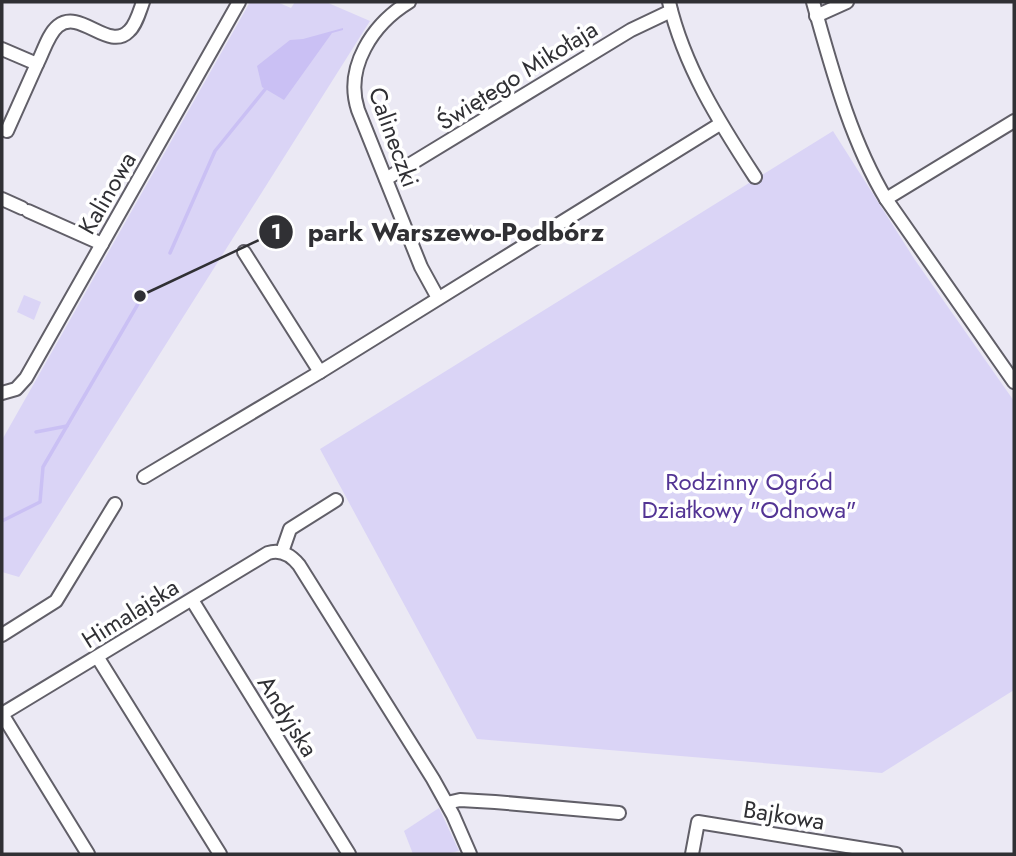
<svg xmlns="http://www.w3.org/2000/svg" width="1016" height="856" font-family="Jost,sans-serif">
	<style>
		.green { fill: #dad4f6 }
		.water { fill: #cac0f4 }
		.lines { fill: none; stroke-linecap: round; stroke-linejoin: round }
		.stream { stroke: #cac0f4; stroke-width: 3.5 }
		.street-casing { stroke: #615f68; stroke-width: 16 }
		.street { stroke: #fff; stroke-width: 12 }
		.labels { text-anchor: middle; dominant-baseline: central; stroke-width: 7; stroke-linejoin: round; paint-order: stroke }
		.street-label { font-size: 24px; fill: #303034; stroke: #fff }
		.park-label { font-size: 24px; fill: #533494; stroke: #fff }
		.leader { fill: none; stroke: #303034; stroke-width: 2.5 }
		.callout-dot { fill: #303034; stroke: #fff; stroke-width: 2.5 }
		.mark-label { font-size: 21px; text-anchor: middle; font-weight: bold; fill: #fff }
		.callout-label { font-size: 26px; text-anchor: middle; font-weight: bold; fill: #303034; stroke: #fff; stroke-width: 7; stroke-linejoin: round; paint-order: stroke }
	</style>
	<rect width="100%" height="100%" fill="#ebe9f4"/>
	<!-- green -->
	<g class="green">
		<polygon points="250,2 277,2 291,8 295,2 326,2 370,21 19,577 2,572 2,440"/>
		<polygon points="833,131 915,260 1014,401 1014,690 882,773 477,739 320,449"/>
		<polygon points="24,295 41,302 34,320 17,312"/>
		<polygon points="439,808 459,851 446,854 413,854 404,831"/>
	</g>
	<!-- water -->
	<polygon class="water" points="343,28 343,30 332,33 284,100 262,87 257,66 290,40 303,39"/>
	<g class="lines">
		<!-- stream -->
		<g class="stream">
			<polyline points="170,253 215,151 267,87"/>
			<polyline points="36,432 67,426"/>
			<polyline points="2,521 40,502 43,467 142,297"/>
		</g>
		<!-- street casing -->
		<g class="street-casing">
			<g id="street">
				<path d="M409 2C373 24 344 67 358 110L421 267 438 298"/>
				<path d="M669 2C684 66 719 122 755 177"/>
				<path d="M813 2C832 69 850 139 886 199L1014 382"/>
				<polyline points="816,16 847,2"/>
				<polyline points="2,49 37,64 7,131"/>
				<path d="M37 64C43 53 48 34 58 26 80 8 109 52 129 31 136 25 140 10 143 2"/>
				<polyline points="386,179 631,30 671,11"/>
				<polyline points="2,199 22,208"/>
				<polyline points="886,199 1014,121"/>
				<polyline points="28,211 102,244"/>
				<polyline points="244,252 320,372"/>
				<polyline points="2,393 16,389 26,378 239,2"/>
				<polyline points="144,477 320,372 720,124"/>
				<polyline points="282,552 290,529 336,500"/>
				<polyline points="192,600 349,854"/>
				<polyline points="2,635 56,601 115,504"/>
				<polyline points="98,658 220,854"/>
				<path d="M2 714 268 553C280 549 291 555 299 565L433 779 453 815 470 854"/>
				<polyline points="2,714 88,854"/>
				<polyline points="447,803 460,800 495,802 619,813"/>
				<polyline points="692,854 698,822 896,854"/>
			</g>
		</g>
		<!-- street -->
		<use href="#street" class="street"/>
	</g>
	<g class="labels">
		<!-- street labels -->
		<g class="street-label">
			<text transform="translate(517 75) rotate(-32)">Świętego Mikołaja</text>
			<text transform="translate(394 137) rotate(70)">Calineczki</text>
			<text transform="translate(107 193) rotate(-60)">Kalinowa</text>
			<text transform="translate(130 613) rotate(-32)">Himalajska</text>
			<text transform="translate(288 716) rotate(58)">Andyjska</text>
			<text transform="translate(784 815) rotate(9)">Bajkowa</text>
		</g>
		<!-- park labels -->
		<g class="park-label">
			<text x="749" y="481">Rodzinny Ogród<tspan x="749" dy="28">Działkowy "Odnowa"</tspan></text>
		</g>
	</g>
	<!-- callouts -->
	<path class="leader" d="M140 296L276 232"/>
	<g class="callout-dot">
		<circle cx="140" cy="296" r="7"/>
		<circle cx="276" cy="232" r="18"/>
	</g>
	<g class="mark-label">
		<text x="276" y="239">1</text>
	</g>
	<g class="callout-label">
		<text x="456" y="241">park Warszewo-Podbórz</text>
	</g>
	<!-- border -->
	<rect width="1016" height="856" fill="none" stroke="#303034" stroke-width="7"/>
</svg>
